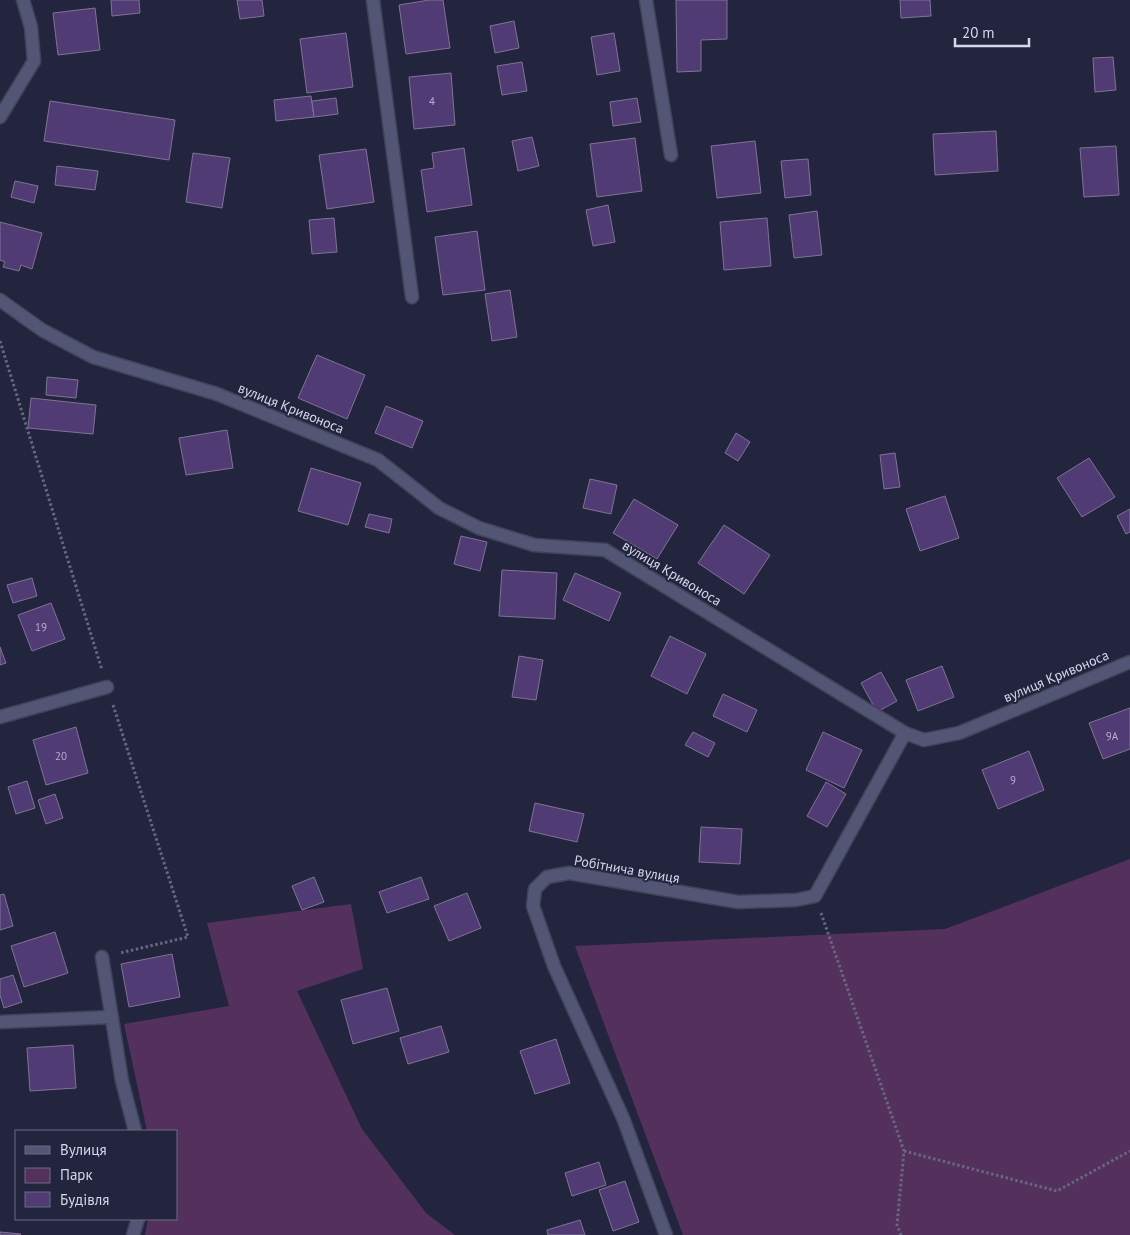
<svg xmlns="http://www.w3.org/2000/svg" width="1130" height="1235" font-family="'PT Sans',sans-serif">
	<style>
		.green { fill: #54315c }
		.building { fill: #513b74; stroke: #7e7492 }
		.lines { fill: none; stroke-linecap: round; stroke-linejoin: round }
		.minor-casing { stroke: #414358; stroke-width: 15 }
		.path { stroke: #66687f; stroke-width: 3; stroke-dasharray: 2.5 2.5; stroke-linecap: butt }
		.minor { stroke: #525573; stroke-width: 12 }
		.labels { text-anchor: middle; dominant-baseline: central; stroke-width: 4; stroke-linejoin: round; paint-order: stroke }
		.number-label { font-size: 11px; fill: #b5b1cc }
		.street-label { font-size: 14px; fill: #d6d8e9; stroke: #23253f }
	</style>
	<rect width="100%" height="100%" fill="#23253f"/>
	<!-- green -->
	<g class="green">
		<polygon points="1130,859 1130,1235 683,1235 575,946 945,929"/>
		<polygon points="351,904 363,969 297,991 362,1129 426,1213 455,1235 145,1235 148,1219 176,1219 176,1131 147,1131 124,1024 229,1006 207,923"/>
	</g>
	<!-- building -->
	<g class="building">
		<polygon points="111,0 139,0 140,13 112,16"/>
		<polygon points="237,0 262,0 264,16 240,19"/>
		<polygon points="429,0 443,0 450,48 406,54 399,5"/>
		<polygon points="676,0 727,0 727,39 701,40 701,71 677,72"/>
		<polygon points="900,0 930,0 931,16 901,18"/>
		<polygon points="95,8 100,50 58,55 53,13"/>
		<polygon points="514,21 519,48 495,53 490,26"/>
		<polygon points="346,33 353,87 307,93 300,39"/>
		<polygon points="614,33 620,71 597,75 591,37"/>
		<polygon points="1113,57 1116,90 1095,92 1093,58"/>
		<polygon points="522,62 527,91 502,95 497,66"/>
		<polygon points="451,73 455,125 414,129 409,77"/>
		<polygon points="311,96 314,117 276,121 274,100"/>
		<polygon points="336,98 338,114 314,117 312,101"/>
		<polygon points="637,98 641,122 613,126 610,102"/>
		<polygon points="50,101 175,120 169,160 44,141"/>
		<polygon points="996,131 998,171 935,175 933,134"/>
		<polygon points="532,137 539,166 518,171 512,141"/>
		<polygon points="635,138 642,191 597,197 590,144"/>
		<polygon points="755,141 761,193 717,198 711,146"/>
		<polygon points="1116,146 1119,195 1084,197 1080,148"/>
		<polygon points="464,148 472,205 427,212 421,170 434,168 432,153"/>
		<polygon points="366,149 374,202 327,209 319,155"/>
		<polygon points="193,153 230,158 222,208 186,202"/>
		<polygon points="808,159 811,195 785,198 781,161"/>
		<polygon points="57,166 98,171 95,190 55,185"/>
		<polygon points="15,181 38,186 34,203 11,197"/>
		<polygon points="608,205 615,242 593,246 586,210"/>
		<polygon points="817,211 822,255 794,258 789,215"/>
		<polygon points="334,218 337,252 312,254 309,220"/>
		<polygon points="767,218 771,266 724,270 720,222"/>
		<polygon points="0,222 42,233 32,269 21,265 19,271 3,267 5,262 0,260"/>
		<polygon points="477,231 485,290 443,295 435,237"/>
		<polygon points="510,290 517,337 492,341 485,294"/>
		<polygon points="317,355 365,375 347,419 298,398"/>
		<polygon points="47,377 78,380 76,398 46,395"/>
		<polygon points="31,398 96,405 93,434 28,428"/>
		<polygon points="386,406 423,421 412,448 375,433"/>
		<polygon points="227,430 233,468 186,475 179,438"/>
		<polygon points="736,433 750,442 738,461 725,453"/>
		<polygon points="895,453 900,487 884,489 880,455"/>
		<polygon points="1089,458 1115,497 1082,517 1057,478"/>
		<polygon points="311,468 361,483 348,525 298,511"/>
		<polygon points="590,479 617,485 611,514 583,508"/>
		<polygon points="945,496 959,538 920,551 906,509"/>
		<polygon points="634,499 678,525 657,559 613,533"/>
		<polygon points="1130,509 1130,532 1126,534 1117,516"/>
		<polygon points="369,514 392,519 389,533 365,527"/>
		<polygon points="724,525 770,555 744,594 698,563"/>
		<polygon points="461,536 487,542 480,571 454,564"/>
		<polygon points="502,570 557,573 555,619 499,616"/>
		<polygon points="575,573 621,593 609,621 563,600"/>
		<polygon points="32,578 37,596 13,603 7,585"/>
		<polygon points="51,603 65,639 32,651 18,615"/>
		<polygon points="670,636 706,654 687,694 651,676"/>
		<polygon points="0,647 6,663 0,665"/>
		<polygon points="519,656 543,660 536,700 512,697"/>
		<polygon points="942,666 954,697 918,711 906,680"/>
		<polygon points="881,672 897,701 877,712 861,683"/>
		<polygon points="723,694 757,710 747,732 713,716"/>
		<polygon points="1130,708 1130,749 1103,759 1089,723"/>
		<polygon points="76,727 88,773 46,785 33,740"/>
		<polygon points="693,732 715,743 708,757 685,745"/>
		<polygon points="823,732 862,750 844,788 806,770"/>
		<polygon points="1029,751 1044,790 998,809 982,770"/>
		<polygon points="27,781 35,808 16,814 8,787"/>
		<polygon points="826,782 846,794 827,827 807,816"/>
		<polygon points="55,794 63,818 46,824 38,800"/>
		<polygon points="535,803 584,814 577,842 529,831"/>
		<polygon points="701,827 742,829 740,864 699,862"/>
		<polygon points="314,877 324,902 302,910 292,886"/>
		<polygon points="421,877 429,899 387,913 379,892"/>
		<polygon points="467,893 481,928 449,941 434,906"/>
		<polygon points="4,894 13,926 0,930 0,895"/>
		<polygon points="55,932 68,973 24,987 11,946"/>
		<polygon points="172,954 180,997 129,1007 121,964"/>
		<polygon points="13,975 22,1002 4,1008 0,995 0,979"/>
		<polygon points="387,988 399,1031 353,1044 341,1000"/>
		<polygon points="441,1026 449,1052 408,1064 400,1038"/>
		<polygon points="556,1039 570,1083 535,1094 520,1051"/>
		<polygon points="73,1045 76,1088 30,1091 27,1048"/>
		<polygon points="599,1162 606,1185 572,1196 565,1173"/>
		<polygon points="625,1181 639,1222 613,1231 599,1190"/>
		<polygon points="580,1220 585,1235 548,1235 547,1230"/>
		<polygon points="0,1232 21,1234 20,1235 0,1235"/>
	</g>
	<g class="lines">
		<!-- minor casing -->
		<g class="minor-casing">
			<g id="minor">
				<polyline points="373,0 412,297"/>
				<polyline points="646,0 671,155"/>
				<polyline points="0,117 34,61 31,27 23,0"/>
				<polyline points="0,300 42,330 93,357 217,394 378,460 439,508 479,528 534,545 605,550 905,733 924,740 959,733 1130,662"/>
				<polyline points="0,717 107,687"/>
				<polyline points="102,957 122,1081 135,1131"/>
				<polyline points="0,1022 112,1017"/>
				<polyline points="133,1235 138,1219"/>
				<polyline points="666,1235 623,1118 554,966 533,906 535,889 547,877 569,873 738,902 796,900 815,896 905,733"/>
			</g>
		</g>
		<!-- path -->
		<g class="path">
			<polyline points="0,341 102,670"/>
			<polyline points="113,705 188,937 120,953"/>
			<polyline points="821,913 904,1151 897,1225 901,1235"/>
			<polyline points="904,1151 1057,1191 1130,1151"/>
		</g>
		<!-- minor -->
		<use href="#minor" class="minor"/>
	</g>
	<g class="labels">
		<!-- number labels -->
		<g class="number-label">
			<text x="432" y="101">4</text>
			<text x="41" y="627">19</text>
			<text x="1112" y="736">9А</text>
			<text x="61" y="756">20</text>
			<text x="1013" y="780">9</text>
		</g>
		<!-- street labels -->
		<g class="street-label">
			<text transform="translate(291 408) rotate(22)">вулиця Кривоноса</text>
			<text transform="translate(672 573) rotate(31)">вулиця Кривоноса</text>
			<text transform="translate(1056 676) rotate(-23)">вулиця Кривоноса</text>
			<text transform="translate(627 869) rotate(10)">Робітнича вулиця</text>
		</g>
	</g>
	<!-- legend -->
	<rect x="15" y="1130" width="162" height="90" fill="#23253f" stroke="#6b6d83"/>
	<rect x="25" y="1146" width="25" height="8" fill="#525573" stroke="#6b6d83"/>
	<text x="60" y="1155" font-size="15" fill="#d6d8e9">Вулиця</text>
	<rect x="25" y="1168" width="25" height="15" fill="#54315c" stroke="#6b6d83"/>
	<text x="60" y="1180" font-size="15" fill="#d6d8e9">Парк</text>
	<rect x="25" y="1192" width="25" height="15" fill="#513b74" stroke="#6b6d83"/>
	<text x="60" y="1205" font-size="15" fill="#d6d8e9">Будівля</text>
	<!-- scale -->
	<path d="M955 38v8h74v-8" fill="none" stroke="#d6d8e9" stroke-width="2.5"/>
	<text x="962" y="38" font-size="15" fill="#d6d8e9" stroke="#23253f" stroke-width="4" paint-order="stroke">20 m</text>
</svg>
